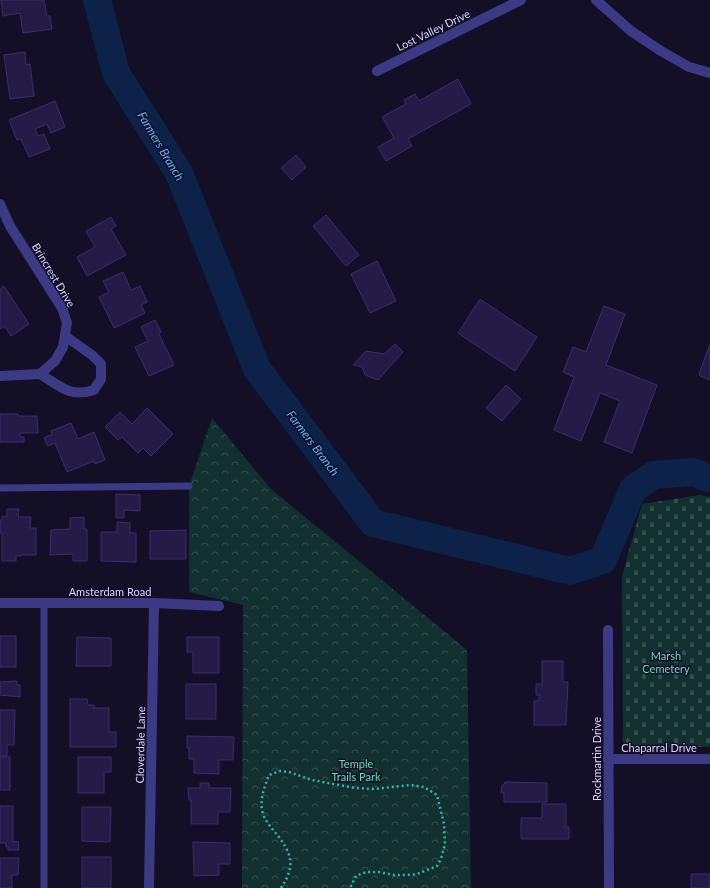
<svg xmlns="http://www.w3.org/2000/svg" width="710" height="888" font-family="Lato,sans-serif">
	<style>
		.cemetery { fill: url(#cemetery-stones) }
		.park { fill: url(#park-crowns) }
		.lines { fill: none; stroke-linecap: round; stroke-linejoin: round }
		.river { stroke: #0c2248; stroke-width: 28 }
		.building { fill: #241b47; stroke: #3b2d73 }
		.path { stroke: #2fb8b0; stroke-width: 2.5; stroke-dasharray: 2 3; stroke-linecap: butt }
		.lane { stroke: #3d3a85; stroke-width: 7 }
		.street { stroke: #3d3a85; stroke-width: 10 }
		.labels { text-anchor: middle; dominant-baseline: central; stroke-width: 3; stroke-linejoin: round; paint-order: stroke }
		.street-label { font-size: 11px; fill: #d9d4ff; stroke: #130f26 }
		.park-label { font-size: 11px; fill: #5fe0c0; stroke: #130f26 }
		.water-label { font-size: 12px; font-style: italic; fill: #62b6ff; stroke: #130f26 }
	</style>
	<defs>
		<pattern id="cemetery-stones" width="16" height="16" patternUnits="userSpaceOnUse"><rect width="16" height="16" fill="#12302f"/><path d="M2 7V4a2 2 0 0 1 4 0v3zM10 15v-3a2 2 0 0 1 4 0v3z" fill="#344d4e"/></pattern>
		<pattern id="park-crowns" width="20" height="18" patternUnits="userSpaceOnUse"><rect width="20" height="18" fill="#12302f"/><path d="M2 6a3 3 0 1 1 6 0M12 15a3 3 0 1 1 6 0" fill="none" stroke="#344d4e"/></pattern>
	</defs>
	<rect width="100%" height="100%" fill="#130f26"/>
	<!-- cemetery -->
	<polygon class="cemetery" points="700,495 710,497 710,747 623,747 622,576 642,504"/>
	<!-- park -->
	<polygon class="park" points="212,418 271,489 467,650 471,888 242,888 243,605 189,592 189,486"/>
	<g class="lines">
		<!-- river -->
		<polyline class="river" points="97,0 116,73 179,173 257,369 373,523 570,571 603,560 633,489 654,475 693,472 710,479"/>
	</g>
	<!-- building -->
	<g class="building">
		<polygon points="1,0 44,0 47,16 50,16 52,29 23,33 20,13 3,16"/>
		<polygon points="25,52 26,65 30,64 34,96 10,99 4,55"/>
		<polygon points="458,79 471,104 408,139 412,146 386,161 378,147 394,138 382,117 406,104 404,100 415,94 419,101"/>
		<polygon points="55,101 65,127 51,133 47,124 35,129 38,136 44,134 50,149 29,157 21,139 17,140 9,120"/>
		<polygon points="296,155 306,167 292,180 281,168"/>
		<polygon points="326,215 359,255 346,266 313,226"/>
		<polygon points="111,217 116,226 111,229 126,255 87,276 77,257 95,247 86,231"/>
		<polygon points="377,261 396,301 370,313 351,274"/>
		<polygon points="123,272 131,290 140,286 147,302 141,305 145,313 114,328 99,297 109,292 103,281"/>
		<polygon points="4,286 29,324 11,336 5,326 0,329 0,289"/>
		<polygon points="480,299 537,337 515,371 458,333"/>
		<polygon points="604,306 625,314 606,365 657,385 632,453 604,442 620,401 600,393 581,441 554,430 574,377 563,372 573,347 586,352"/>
		<polygon points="155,320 161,332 159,334 174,365 149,376 135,347 148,341 141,327"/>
		<polygon points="395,344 403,352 378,380 365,375 362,367 353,365 366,351 384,354"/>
		<polygon points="710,344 710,380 700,376 699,374"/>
		<polygon points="506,385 521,399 502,421 486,408"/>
		<polygon points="147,408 173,434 151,456 143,448 138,453 122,437 118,440 105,427 120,412 132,424"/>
		<polygon points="0,414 18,414 18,416 37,416 38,433 20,433 20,437 24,437 24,442 0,442"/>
		<polygon points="71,423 78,439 94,432 105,460 95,464 94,461 67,472 55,443 48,446 44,438 52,434 51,431"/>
		<polygon points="116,494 140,495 140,511 124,510 124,518 116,518"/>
		<polygon points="7,509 19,509 18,517 31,517 30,528 36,528 36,555 22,555 22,556 16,556 16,561 2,561 2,533 0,533 0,520 2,520 2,517 7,516"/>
		<polygon points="84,517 84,529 87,529 87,561 73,561 73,554 50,555 51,530 70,529 70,518"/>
		<polygon points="117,522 130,523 130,533 136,533 136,562 101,561 101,532 117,532"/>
		<polygon points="186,530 186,559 150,559 150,531"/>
		<rect x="0" y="636" width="16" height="31"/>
		<polygon points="77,637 111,638 111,666 76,666"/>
		<polygon points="187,637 219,637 219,673 193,673 193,652 187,652"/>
		<polygon points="542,661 563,661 563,682 568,682 566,725 534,725 534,701 539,701 539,695 536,695 536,684 542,684"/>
		<polygon points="17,681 17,685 20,685 20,697 0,695 0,682"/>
		<rect x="186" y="684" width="30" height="35"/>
		<polygon points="70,699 87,699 88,705 94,705 94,708 109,708 109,732 116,732 116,747 70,747"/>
		<polygon points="0,710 15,710 14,745 7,745 7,756 0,756"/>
		<polygon points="187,736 234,737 233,760 219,760 219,774 194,773 194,759 189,759 189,748 187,748"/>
		<rect x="0" y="757" width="10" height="33"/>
		<polygon points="78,757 111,757 111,772 104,772 104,793 78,793"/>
		<polygon points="505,782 547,783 547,802 504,802 504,793 501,793 502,785 504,785"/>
		<polygon points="200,783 209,783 209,788 231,788 230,812 218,812 218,824 191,824 191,800 189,800 188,788 200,788"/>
		<polygon points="542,804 566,804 566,827 569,827 569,839 521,839 521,818 542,818"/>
		<polygon points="0,806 13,806 13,842 18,841 19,850 8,850 8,847 6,847 6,843 0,843"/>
		<polygon points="82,807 111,807 110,842 82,841"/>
		<polygon points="193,842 230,843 230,864 219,864 219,875 194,876"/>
		<rect x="82" y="857" width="29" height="31"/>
		<polygon points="0,858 19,858 18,875 12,875 12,888 0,888"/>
		<rect x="691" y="874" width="19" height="14"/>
	</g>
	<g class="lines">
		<!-- path -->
		<path class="path" d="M281 888C293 870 294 858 281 840 275 831 267 825 263 814 259 801 264 788 269 775L280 771 289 772 312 780 355 788 374 789 411 785 424 787 437 795 444 824 445 844 441 859 437 866 417 874 406 875H394L379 872H366L356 876 350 888"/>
		<!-- lane -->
		<g class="lane">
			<polyline points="0,488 189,486"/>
			<polyline points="44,603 44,888"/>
		</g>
		<!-- street -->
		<g class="street">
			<polyline points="596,0 631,31 661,51 689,67 710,73"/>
			<polyline points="377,71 521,0"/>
			<polyline points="0,204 10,226 62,308 67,323 63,347 55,361 40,374 0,376"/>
			<path d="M40 374C60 386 70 398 94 390L101 379V364L92 355 65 336"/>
			<polyline points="0,603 154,603 219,606"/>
			<polyline points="608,630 609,888"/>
			<polyline points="608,759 710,759"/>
			<polyline points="149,888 154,603"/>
		</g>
	</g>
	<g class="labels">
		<!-- street labels -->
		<g class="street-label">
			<text transform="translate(433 30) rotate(-26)">Lost Valley Drive</text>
			<text transform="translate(54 275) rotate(59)">Brincrest Drive</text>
			<text x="110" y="591">Amsterdam Road</text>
			<text transform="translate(140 745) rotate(-89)">Cloverdale Lane</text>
			<text x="659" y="747">Chaparral Drive</text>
			<text transform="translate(596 759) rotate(-90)">Rockmartin Drive</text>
		</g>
		<!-- park labels -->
		<g class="park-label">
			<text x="666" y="655">Marsh<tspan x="666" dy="13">Cemetery</tspan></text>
			<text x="356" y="763">Temple<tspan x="356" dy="13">Trails Park</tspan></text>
		</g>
		<!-- water labels -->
		<g class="water-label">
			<text transform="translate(161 146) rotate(59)">Farmers Branch</text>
			<text transform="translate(313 443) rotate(53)">Farmers Branch</text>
		</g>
	</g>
</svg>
